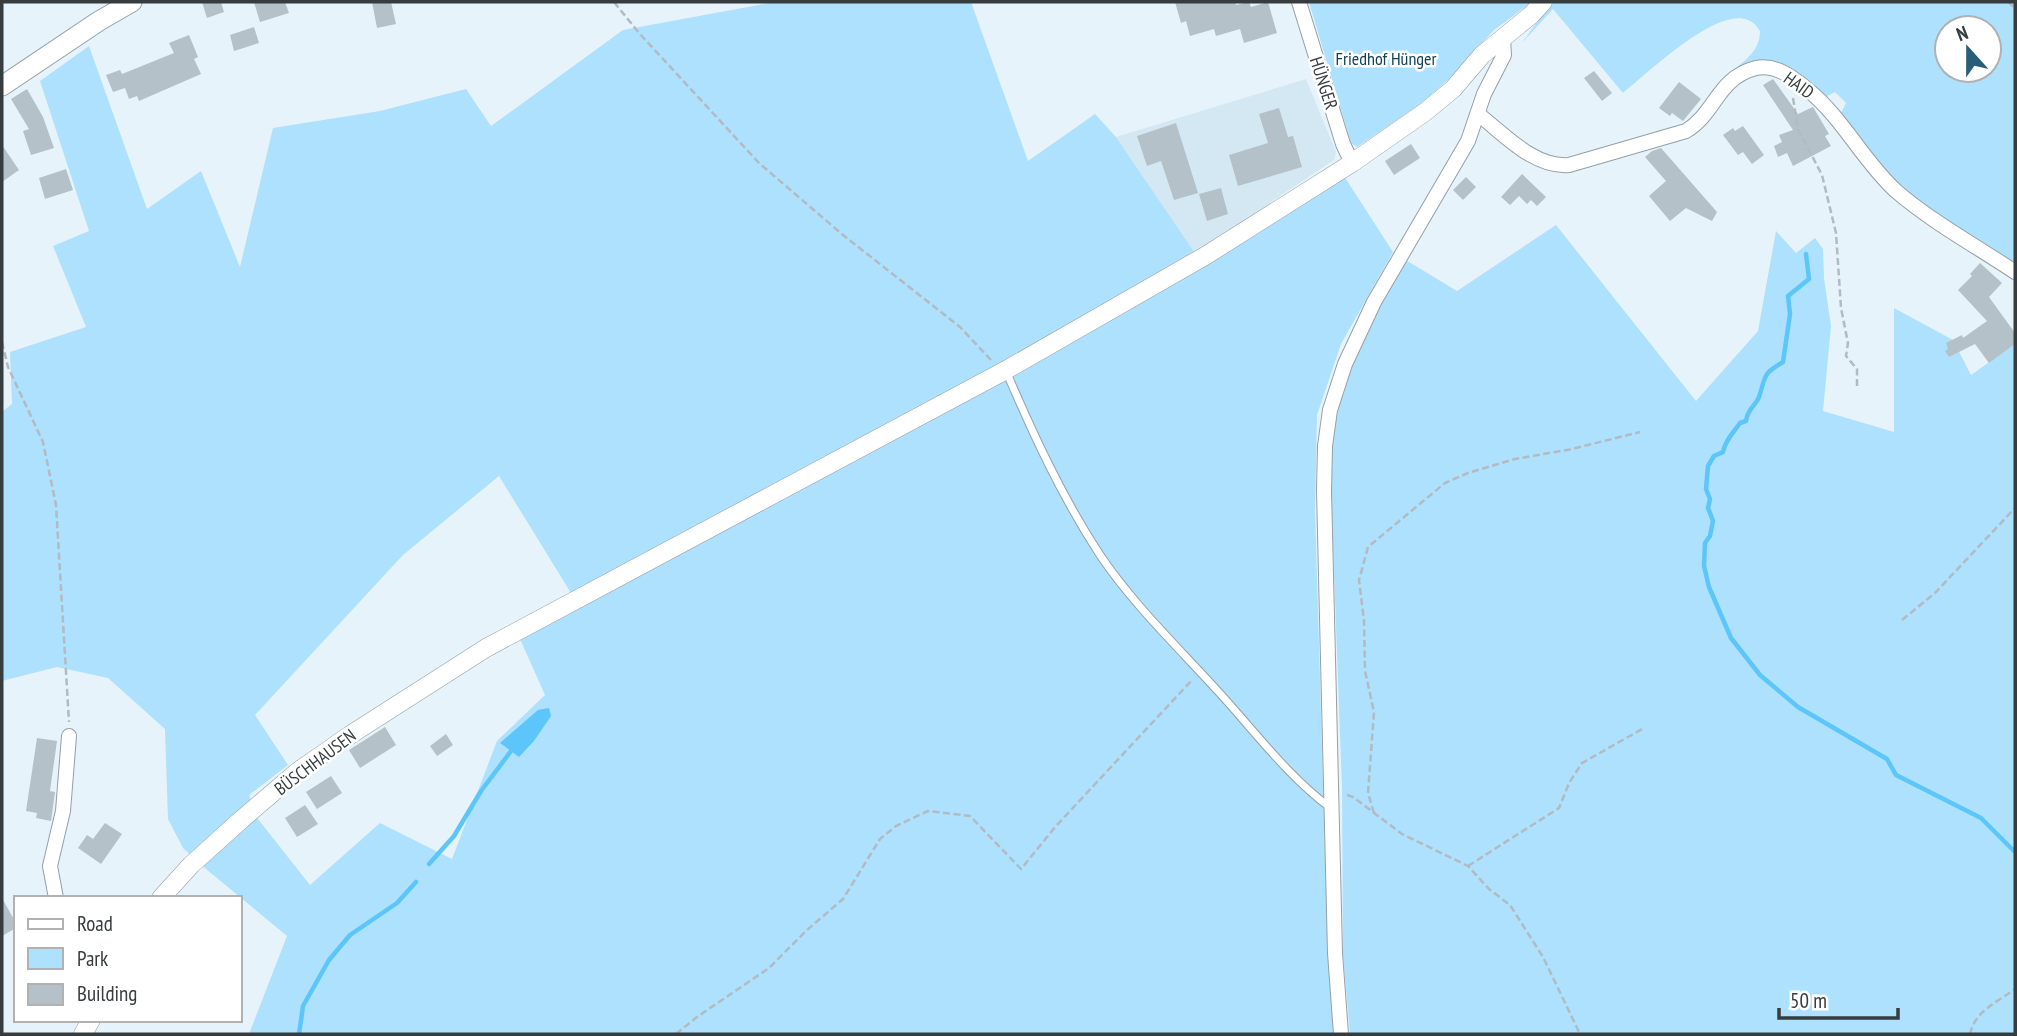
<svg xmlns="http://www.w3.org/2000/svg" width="2017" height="1036" font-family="'PT Sans Narrow',sans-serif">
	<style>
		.built { fill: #d4e8f3 }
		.green { fill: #ade1fe; fill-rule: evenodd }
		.water { fill: #5cc6fa }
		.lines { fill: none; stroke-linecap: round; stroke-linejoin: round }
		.stream { stroke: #5cc6fa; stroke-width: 4.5 }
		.building { fill: #b5c1c8 }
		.service-casing { stroke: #94a0a6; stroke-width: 9 }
		.minor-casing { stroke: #94a0a6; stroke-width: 16 }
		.tertiary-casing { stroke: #94a0a6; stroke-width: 19 }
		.secondary-casing { stroke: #94a0a6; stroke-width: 21 }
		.path { stroke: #b1bbc1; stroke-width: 2.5; stroke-dasharray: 7 3.5; stroke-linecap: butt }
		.service { stroke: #fff; stroke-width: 7 }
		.minor { stroke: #fff; stroke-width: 14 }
		.tertiary { stroke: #fff; stroke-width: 18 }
		.secondary { stroke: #fff; stroke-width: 19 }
		.labels { text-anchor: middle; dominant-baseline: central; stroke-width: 5; stroke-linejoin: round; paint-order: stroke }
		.park-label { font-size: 18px; fill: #124055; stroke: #fff }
		.street-label { font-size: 18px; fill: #373c3e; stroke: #fff }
	</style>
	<rect width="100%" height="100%" fill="#e6f3fa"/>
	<!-- built -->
	<polygon class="built" points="1306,79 1336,152 1334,160 1195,253 1116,137"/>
	<!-- green -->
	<g class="green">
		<polygon points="775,2 971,2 1028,161 1095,114 1116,137 1195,253 987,370 571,593 499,476 403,555 255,715 288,765 249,795 258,819 310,885 380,823 452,859 497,741 545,695 520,639 1344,176 1393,252 1341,344 1317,415 1315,508 1328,955 1334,1034 249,1034 287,936 200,864 183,848 168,819 165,729 108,678 57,667 2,681 2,412 12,404 10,352 86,327 53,246 89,231 40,81 89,46 147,209 201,171 240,267 273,128 380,111 466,89 491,126 623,30"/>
		<polygon points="1309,2 1532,2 1494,30 1448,80 1419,105 1357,147 1351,143"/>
		<path d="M1551 2H2015V263L2002 260 1920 204 1888 177 1840 115 1846 103 1835 92 1824 98 1790 72 1729 75C1742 61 1760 53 1760 31 1757 27 1754 22 1748 20 1716 7 1648 73 1623 93L1553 9 1522 43ZM1947 28H1989V70H1947Z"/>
		<path d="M1556 225 1696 401 1758 331 1776 231 1796 253 1815 238 1823 249 1824 278 1831 326 1823 411 1894 432V308L1953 340 1971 375 2015 344V1034H1350L1343 954 1342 787 1331 490C1332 475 1331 461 1332 446 1339 381 1372 315 1404 259L1457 291Z"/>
	</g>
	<!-- water -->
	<polygon class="water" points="549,708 551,716 534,741 519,757 500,743 538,710"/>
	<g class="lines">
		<!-- stream -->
		<g class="stream">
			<path d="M1806 254 1809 279 1788 296 1790 314 1783 362C1762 374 1766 376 1759 397 1756 406 1748 407 1746 421L1740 423C1733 433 1725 441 1723 452L1714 456 1708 466 1706 489 1710 499 1708 508 1713 521 1710 536 1705 543 1704 566 1709 587 1731 638 1760 675 1798 707 1887 759 1896 775 1981 818 2015 852"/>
			<polyline points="429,864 454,836 481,791 511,751"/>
			<polyline points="299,1034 303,1006 329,960 350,935 397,903 416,882"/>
		</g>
	</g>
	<!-- building -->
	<g class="building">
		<polygon points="202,2 221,2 224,12 207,18"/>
		<polygon points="254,2 285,2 289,13 260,22"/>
		<polygon points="372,2 391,2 396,24 377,28"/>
		<polygon points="1175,2 1235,2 1236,5 1249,2 1251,7 1268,2 1277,33 1244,43 1240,29 1216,36 1214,29 1190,36 1186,21 1181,23"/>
		<polygon points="254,27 259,43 234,51 230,35"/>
		<polygon points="189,35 198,57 194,59 201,74 139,101 137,96 129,99 125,88 113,92 106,75 120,70 122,74 174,53 169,43"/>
		<polygon points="1594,71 1612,93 1602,101 1584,78"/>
		<polygon points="1773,79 1798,114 1813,107 1829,134 1825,136 1831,146 1793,166 1787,153 1778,157 1774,146 1782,142 1779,135 1793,130 1763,85"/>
		<polygon points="1679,82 1701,99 1683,121 1672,113 1670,116 1659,108"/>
		<polygon points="27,89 43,117 54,148 31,155 23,131 29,129 11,99"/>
		<polygon points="1279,108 1288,137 1293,136 1302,167 1238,186 1229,155 1268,143 1259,114"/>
		<polygon points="1176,123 1198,193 1174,200 1161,161 1147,166 1137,136"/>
		<polygon points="1743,126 1764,155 1752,164 1743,152 1738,155 1723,135 1733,128 1735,131"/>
		<polygon points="1411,144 1420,158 1394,175 1385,161"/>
		<polygon points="2,145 19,170 2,182"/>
		<polygon points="1661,148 1717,212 1712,221 1686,208 1670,221 1649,196 1666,181 1645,157 1652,151"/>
		<polygon points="66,169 73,190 45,199 39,178"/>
		<polygon points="1522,174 1546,197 1537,206 1531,200 1527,204 1519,196 1510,205 1501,197"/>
		<polygon points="1466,177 1476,187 1463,200 1453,190"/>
		<polygon points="1221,188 1228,214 1207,221 1199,194"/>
		<polygon points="1980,263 2002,283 1989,297 2015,333 2015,344 1989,363 1975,344 1949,357 1945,351 1948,349 1946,343 1962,335 1963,338 1987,321 1958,290 1972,276 1970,274"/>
		<polygon points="385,727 396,745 360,768 349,750"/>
		<polygon points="446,734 453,745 437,756 430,746"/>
		<polygon points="37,738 57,741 50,791 55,792 51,821 36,818 37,813 26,811"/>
		<polygon points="331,776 342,793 317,809 306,792"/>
		<polygon points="305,805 318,824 297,837 285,818"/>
		<polygon points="105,823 122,834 101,864 78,848 87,835 93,839"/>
		<polygon points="2,898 16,923 16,928 2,936"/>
	</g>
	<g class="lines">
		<!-- service casing -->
		<g class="service-casing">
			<path id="service" d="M1006 371C1033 434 1062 497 1100 555 1135 607 1183 652 1225 699 1259 737 1291 779 1332 809"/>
		</g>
		<!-- minor casing -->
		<g class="minor-casing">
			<g id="minor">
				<polyline points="1299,2 1343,144 1352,163"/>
				<path d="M1478 114C1504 134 1534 168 1569 165L1686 131C1716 113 1717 78 1756 68 1776 64 1794 78 1808 90 1843 118 1863 161 1896 191 1932 222 1976 246 2015 272"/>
				<polyline points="56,898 50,866 63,811 69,736"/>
				<polyline points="1341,1034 1335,953 1324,491 1325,446 1330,410 1345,364 1374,302 1468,141 1484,94 1504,55 1503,38"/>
			</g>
		</g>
		<!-- tertiary casing -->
		<g class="tertiary-casing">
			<g id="tertiary">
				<polyline points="161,898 191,865 242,819 297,772 350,735 486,648 1006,370 1205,256 1352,163 1425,112 1453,89 1482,55 1531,15 1543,2"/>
				<polyline points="83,1034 91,1020"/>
			</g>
		</g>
		<!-- secondary casing -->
		<g class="secondary-casing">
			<polyline id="secondary" points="2,86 99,21 132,2"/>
		</g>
		<!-- path -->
		<g class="path">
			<polyline points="614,2 639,33 759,163 843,235 960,327 991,360"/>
			<polyline points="2008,2 2015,8"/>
			<polyline points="1793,98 1798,129 1822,175 1836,233 1841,308 1848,343 1846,356 1857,369 1857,388"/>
			<polyline points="2,342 8,367 43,442 56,505 69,722"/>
			<polyline points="1902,620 1935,593 2015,508"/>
			<polyline points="1347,795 1353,797 1402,834 1468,866 1489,889 1510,905 1543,957 1580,1034"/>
			<polyline points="1374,813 1368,793 1374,712 1365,671 1364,621 1359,580 1368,547 1445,483 1468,473 1515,459 1572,449 1640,432"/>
			<polyline points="1468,866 1559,808 1569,783 1582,763 1644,728"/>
			<polyline points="676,1034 697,1017 769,968 807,930 843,899 880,839 896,826 928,811 970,816 1021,869 1056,826 1193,679"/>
			<path d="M1970 1034C1975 1011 1996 1003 2015 989"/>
		</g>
		<!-- service -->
		<use href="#service" class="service"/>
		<!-- minor -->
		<use href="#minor" class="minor"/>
		<!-- tertiary -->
		<use href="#tertiary" class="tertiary"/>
		<!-- secondary -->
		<use href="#secondary" class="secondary"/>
	</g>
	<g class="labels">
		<!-- park labels -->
		<g class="park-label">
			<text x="1386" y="58">Friedhof Hünger</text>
		</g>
		<!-- street labels -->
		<g class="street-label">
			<text transform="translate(1324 83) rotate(72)">HÜNGER</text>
			<text transform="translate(1799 85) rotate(36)">HAID</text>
			<text transform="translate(315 762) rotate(-37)">BÜSCHHAUSEN</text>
		</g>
	</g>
	<!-- border -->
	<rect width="2017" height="1036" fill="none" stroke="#373c3e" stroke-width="7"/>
	<!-- legend -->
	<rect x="14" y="896" width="228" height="126" fill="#ffffff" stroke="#afb1b2" stroke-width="2"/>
	<rect x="28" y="919" width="35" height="10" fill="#ffffff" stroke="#afb1b2" stroke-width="2"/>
	<text x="77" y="931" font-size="21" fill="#373c3e">Road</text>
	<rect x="28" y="948" width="35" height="21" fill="#ade1fe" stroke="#afb1b2" stroke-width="2"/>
	<text x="77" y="966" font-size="21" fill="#373c3e">Park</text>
	<rect x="28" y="984" width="35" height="21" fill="#b5c1c8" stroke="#afb1b2" stroke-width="2"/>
	<text x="77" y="1001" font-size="21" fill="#373c3e">Building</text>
	<!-- north arrow -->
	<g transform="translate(1968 49) rotate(339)"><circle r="33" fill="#ffffff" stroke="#afb1b2" stroke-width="2"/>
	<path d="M0-5L12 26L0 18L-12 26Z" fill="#285e79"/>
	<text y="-10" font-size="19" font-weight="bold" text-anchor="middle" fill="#373c3e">N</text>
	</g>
	<!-- scale -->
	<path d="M1779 1008v10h119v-10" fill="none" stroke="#373c3e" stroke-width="3.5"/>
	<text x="1790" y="1008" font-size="21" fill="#373c3e" stroke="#ffffff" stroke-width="5" paint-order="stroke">50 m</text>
</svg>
